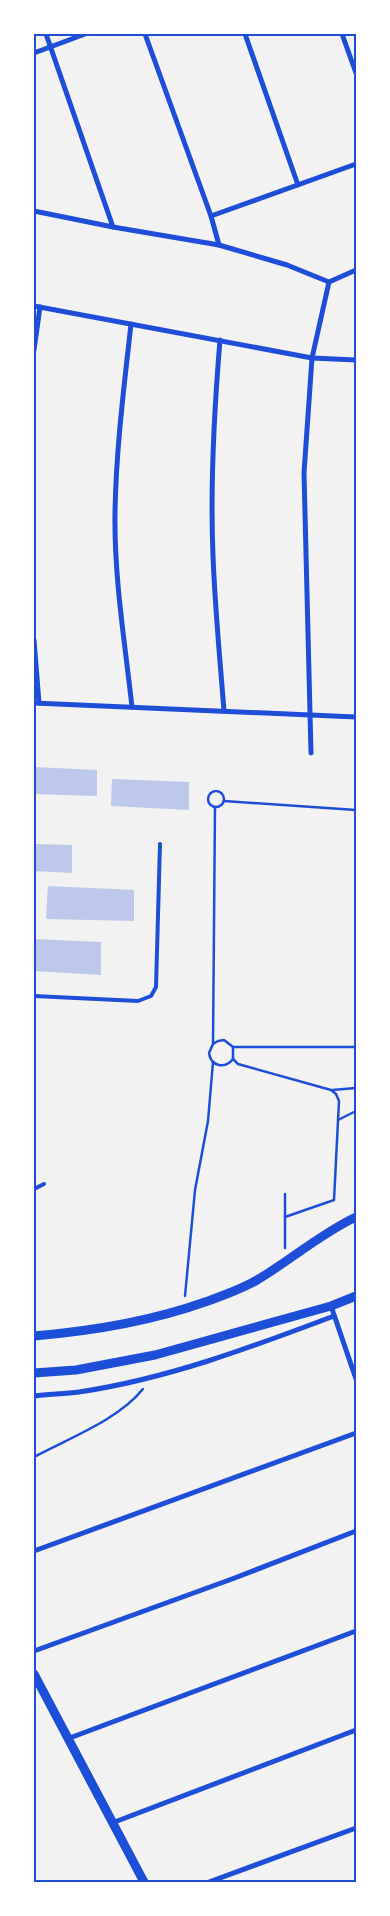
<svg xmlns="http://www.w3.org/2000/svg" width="390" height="1916" font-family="'Varela Round',sans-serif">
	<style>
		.building { fill: #bdc9ec }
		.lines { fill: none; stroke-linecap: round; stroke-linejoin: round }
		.path { stroke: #1d4ed8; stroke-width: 2.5 }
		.service { stroke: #1d4ed8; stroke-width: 4 }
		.minor { stroke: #1d4ed8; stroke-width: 5 }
		.tertiary { stroke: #1d4ed8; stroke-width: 9 }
		.neatline { fill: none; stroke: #1d4ed8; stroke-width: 2 }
	</style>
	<rect width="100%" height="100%" fill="#f2f2f2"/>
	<!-- building -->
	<g class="building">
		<polygon points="34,767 97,770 97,796 34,794"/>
		<polygon points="112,779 189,782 189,810 111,806"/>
		<polygon points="34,844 72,845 72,873 34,871"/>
		<polygon points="48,886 134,890 134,921 46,919"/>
		<polygon points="34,939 101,942 101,975 34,971"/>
	</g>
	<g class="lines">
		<!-- path -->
		<g class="path">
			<circle cx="216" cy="799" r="8"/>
			<polyline points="224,801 356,810"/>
			<path d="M213 1044 218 1041 224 1040 233 1047V1059C225 1069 211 1067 209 1053L213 1044 215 807"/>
			<polyline points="233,1047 356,1047"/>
			<polyline points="233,1059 238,1064 331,1090 336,1094 339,1101 334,1200 285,1217"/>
			<polyline points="332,1090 356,1088"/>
			<polyline points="338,1120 356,1111"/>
			<polyline points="285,1248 285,1194"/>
			<polyline points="185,1296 195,1190 208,1121 213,1062"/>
			<path d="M34 1457C69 1438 118 1420 143 1389"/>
		</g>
		<!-- service -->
		<g class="service">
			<polyline points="34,996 138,1001 151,996 156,987 160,844"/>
			<polyline points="34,1189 44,1184"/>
		</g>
		<!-- minor -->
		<g class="minor">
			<polyline points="46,34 113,227"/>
			<polyline points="145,34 211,216 219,245"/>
			<polyline points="245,34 298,185"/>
			<polyline points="342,34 356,73"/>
			<polyline points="34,53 85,34"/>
			<polyline points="34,211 113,227 219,245 287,265 329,282 356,270"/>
			<polyline points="211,216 356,164"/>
			<polyline points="34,306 312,358 356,360"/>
			<path d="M131 324C124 387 116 450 115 513 114 578 125 643 132 707"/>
			<path d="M220 340C214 412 210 484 213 556 215 608 220 660 224 711"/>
			<polyline points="34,350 40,307"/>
			<polyline points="34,640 39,703"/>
			<polyline points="34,703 356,717"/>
			<polyline points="311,753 304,473 312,358 329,282"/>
			<polyline points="331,1306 356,1379"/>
			<path d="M34 1396C49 1394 64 1394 79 1392 167 1379 252 1347 334 1316"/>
			<polyline points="34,1551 356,1433"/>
			<polyline points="34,1651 232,1579 356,1531"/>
			<polyline points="67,1739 356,1631"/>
			<polyline points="112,1823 356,1730"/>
			<polyline points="209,1882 356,1828"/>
		</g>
		<!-- tertiary -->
		<g class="tertiary">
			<path d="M34 1336C92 1331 149 1322 205 1302 222 1296 240 1290 257 1280 291 1260 320 1234 356 1217"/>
			<polyline points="34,1373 76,1370 155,1355 331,1306 356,1296"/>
			<polyline points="34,1674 144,1882"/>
		</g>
	</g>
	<!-- border -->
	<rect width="390" height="1916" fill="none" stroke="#ffffff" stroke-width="70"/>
	<rect x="35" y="35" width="320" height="1846" class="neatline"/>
</svg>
